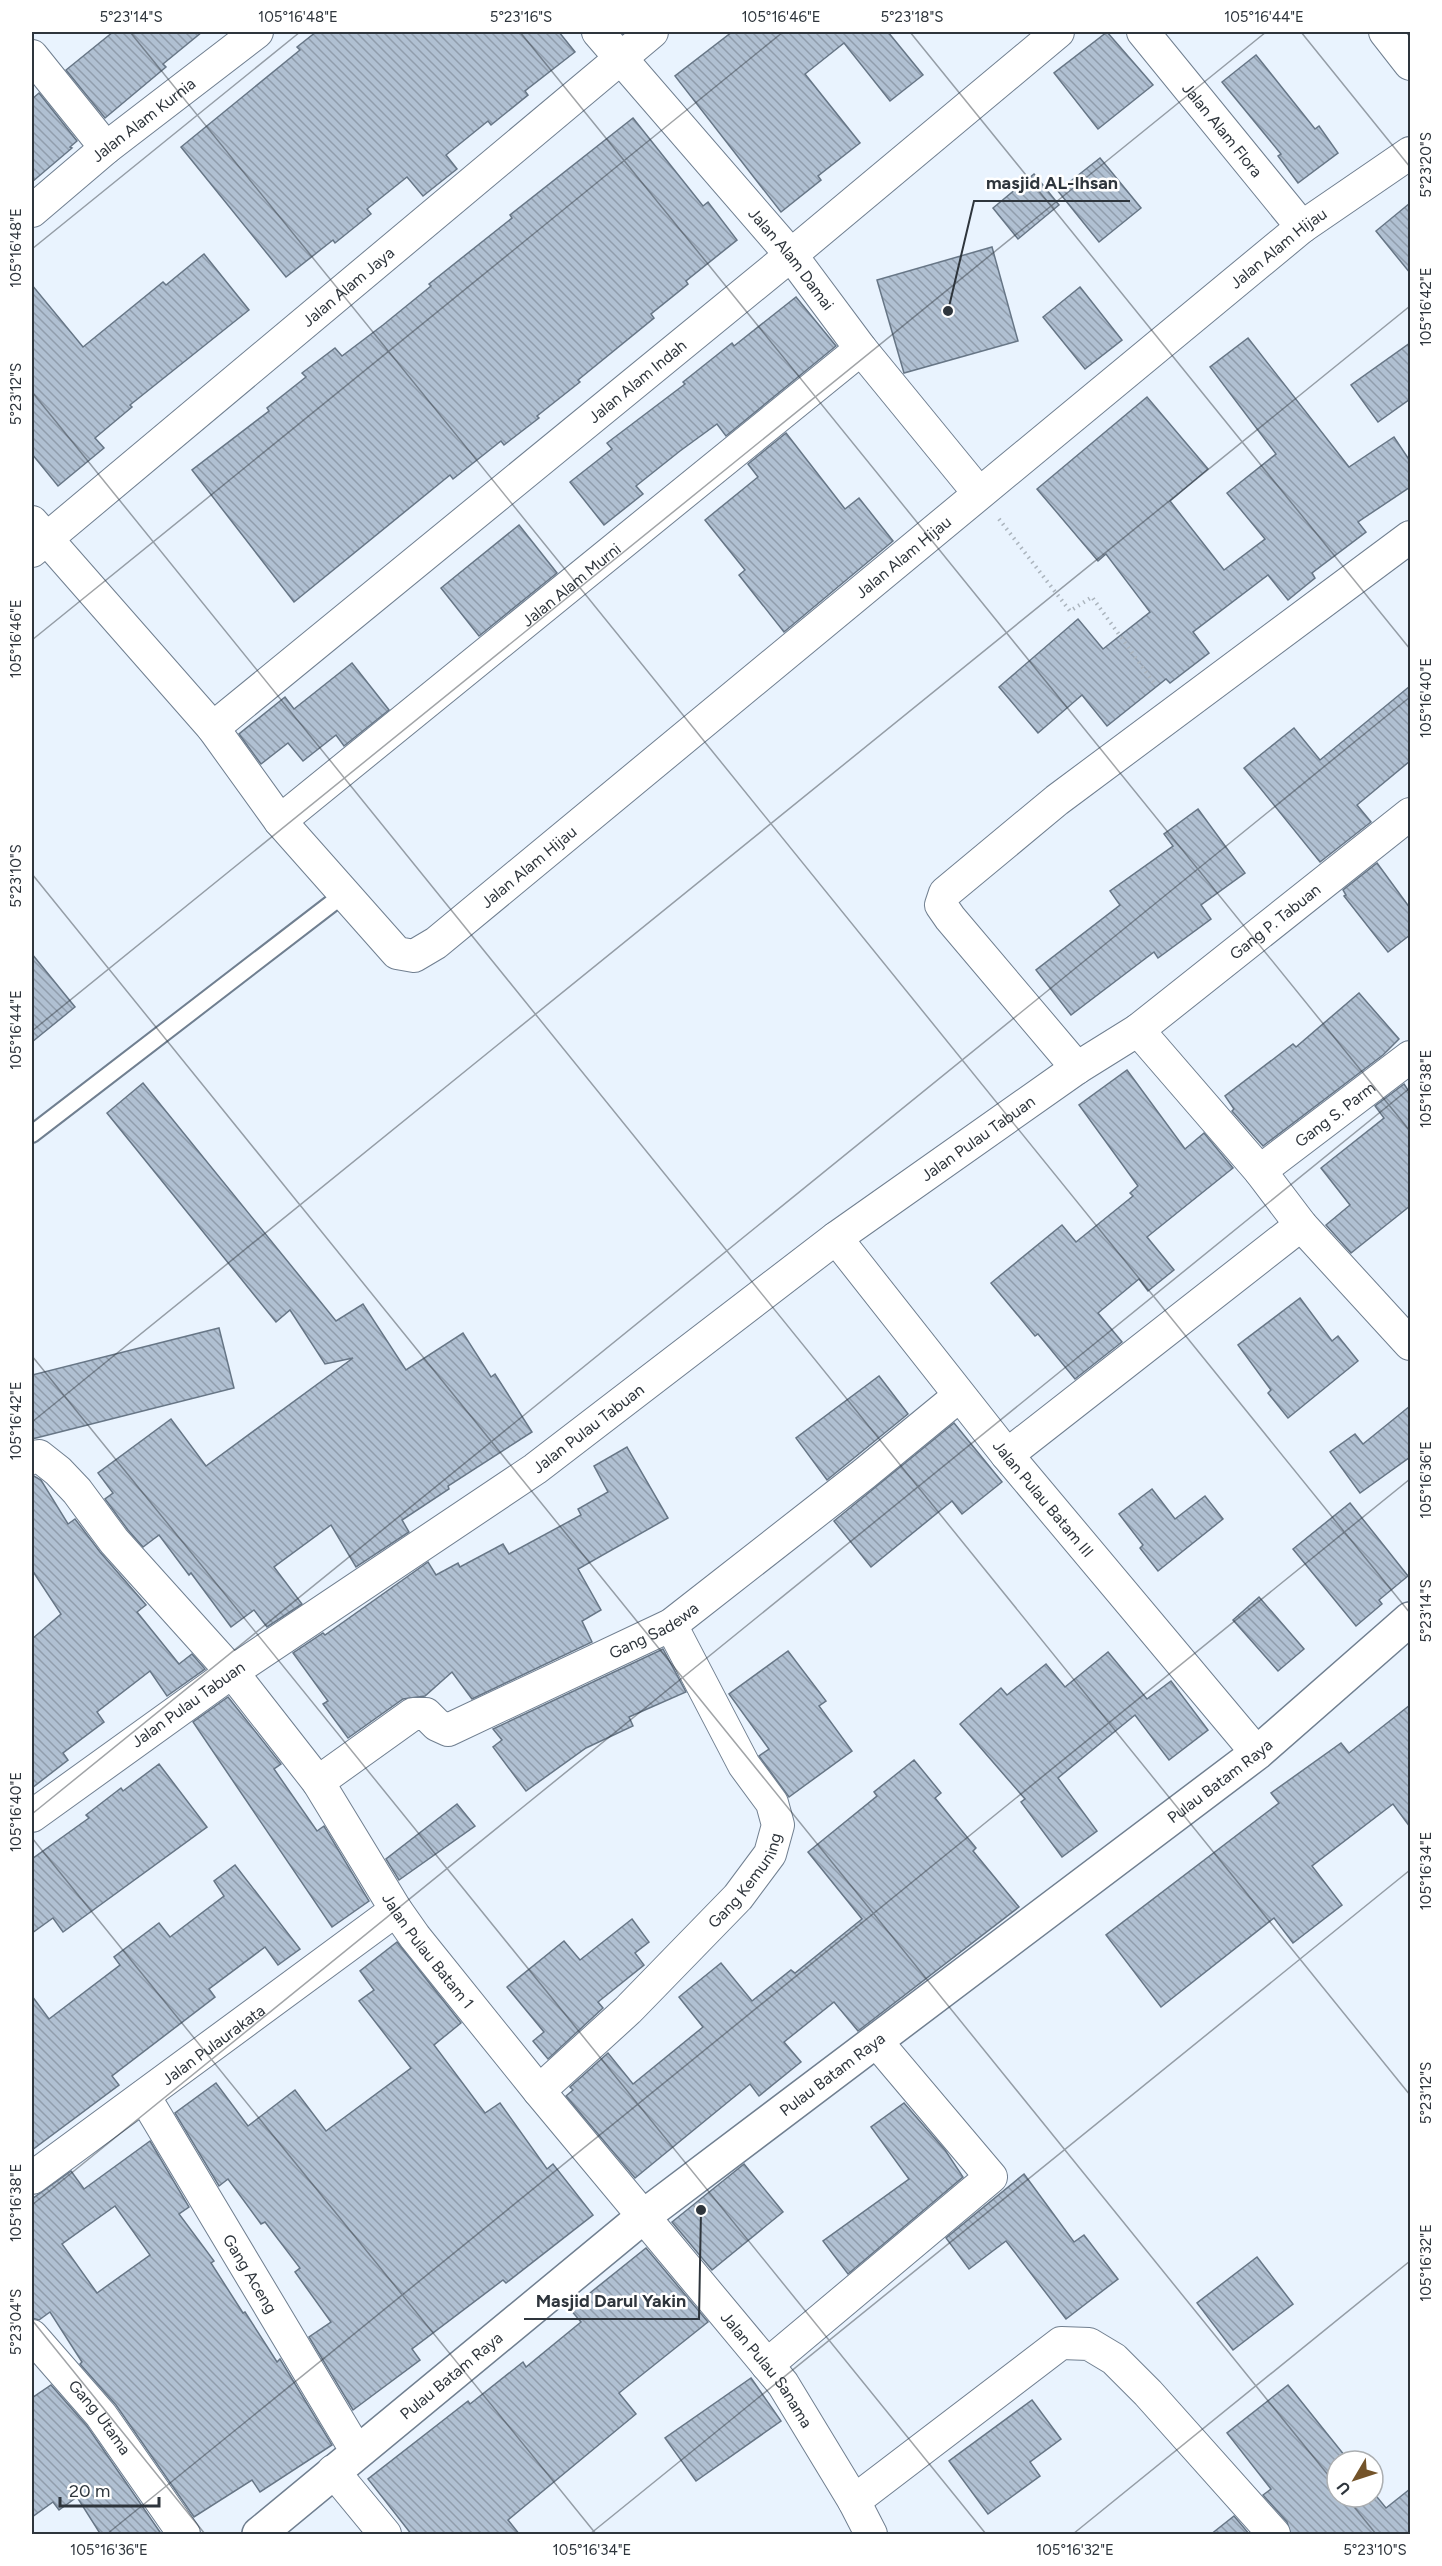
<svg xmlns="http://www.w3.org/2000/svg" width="1442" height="2566" font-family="Figtree,sans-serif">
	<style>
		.building { fill: url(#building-back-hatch); stroke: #677686; stroke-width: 1.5; fill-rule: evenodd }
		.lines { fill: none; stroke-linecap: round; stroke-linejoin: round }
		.service-casing { stroke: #707f90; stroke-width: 20 }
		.minor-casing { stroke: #707f90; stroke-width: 34 }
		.tertiary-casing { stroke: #707f90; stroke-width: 36 }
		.path { stroke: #acb5be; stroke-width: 4; stroke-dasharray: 1.5 4.5; stroke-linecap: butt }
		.service { stroke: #fff; stroke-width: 16 }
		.minor { stroke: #fff; stroke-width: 32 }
		.tertiary { stroke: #fff; stroke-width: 33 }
		.ticks { fill: none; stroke: #2e353c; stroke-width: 1.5; stroke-opacity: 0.45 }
		.labels { text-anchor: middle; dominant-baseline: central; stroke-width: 5; stroke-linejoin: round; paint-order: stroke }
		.street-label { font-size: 16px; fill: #2e353c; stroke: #fff }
		.leader { fill: none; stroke: #2e353c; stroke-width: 2 }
		.callout-dot { fill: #2e353c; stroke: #fff; stroke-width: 2 }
		.callout-label { font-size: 18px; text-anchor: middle; font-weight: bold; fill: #2e353c; stroke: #fff; stroke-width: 5; stroke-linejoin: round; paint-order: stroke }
		.neatline { fill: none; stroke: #2e353c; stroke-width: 2 }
		.ticks-label { font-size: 15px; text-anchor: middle; fill: #2e353c }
	</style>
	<defs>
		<pattern id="building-back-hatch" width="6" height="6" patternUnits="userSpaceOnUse" patternTransform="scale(1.5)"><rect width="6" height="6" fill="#b0c0d2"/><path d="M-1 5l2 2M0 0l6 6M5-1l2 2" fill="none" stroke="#909dac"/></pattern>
	</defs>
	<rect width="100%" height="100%" fill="#e9f3fe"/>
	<!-- building -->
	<g class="building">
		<polygon points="113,32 202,32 163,64 166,67 105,118 66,70"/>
		<polygon points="316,32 559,32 575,52 525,91 528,95 491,125 488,121 446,155 457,169 423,196 407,177 367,209 371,214 335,243 333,240 286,277 181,147 300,50 297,47"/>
		<polygon points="732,32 888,32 923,75 890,101 844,43 805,74 860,143 818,176 821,180 781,212 675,76"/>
		<polygon points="1107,32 1153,85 1098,129 1054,73"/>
		<polygon points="1256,55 1315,129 1319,126 1338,153 1298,183 1278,156 1281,154 1222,82"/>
		<polygon points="39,93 77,141 70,147 72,148 32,182 32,99"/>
		<polygon points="633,118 703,206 708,202 737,240 686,281 688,284 651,314 654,318 578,380 580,382 537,416 539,418 504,445 501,441 453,479 450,475 294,602 192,470 269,411 267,408 306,377 302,373 335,348 342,356 383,325 431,286 429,284 512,218 510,215"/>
		<polygon points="1100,158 1141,208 1099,242 1058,191"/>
		<polygon points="1034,174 1059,205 1018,239 993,208"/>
		<polygon points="1410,203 1410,273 1376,231"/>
		<polygon points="992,247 1018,341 904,373 877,280"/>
		<polygon points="204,254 249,310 130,405 132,407 95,438 104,448 58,486 32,454 32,285 83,347 163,282 166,285"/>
		<polygon points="1080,287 1122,340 1085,369 1043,317"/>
		<polygon points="796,297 836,346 726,436 717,424 680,451 636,486 643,494 604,525 570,482 612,449 607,443 685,384 683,382 732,343 734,346"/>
		<polygon points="1248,338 1349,467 1394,437 1410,461 1410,487 1358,522 1366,532 1312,573 1315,578 1288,600 1268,575 1193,632 1209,653 1170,683 1166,679 1107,726 1082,695 1038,733 999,687 1078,619 1103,649 1150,612 1106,554 1098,561 1037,489 1147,397 1208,469 1170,501 1224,570 1265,539 1227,493 1276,454 1210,367"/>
		<polygon points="1410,343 1410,399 1378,422 1351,385"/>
		<polygon points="786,433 845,509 859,498 893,541 784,632 739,575 745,570 705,520 758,477 748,464"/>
		<polygon points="519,525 557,573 479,636 441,588"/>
		<polygon points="352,663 389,710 344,746 336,735 303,761 288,743 261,764 239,734 285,697 294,709"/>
		<polygon points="1410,686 1410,761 1357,805 1371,822 1320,862 1244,768 1294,728 1320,760"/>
		<polygon points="1198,809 1245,873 1201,905 1211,919 1158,958 1154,952 1071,1015 1036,970 1120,905 1110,891 1173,846 1164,834"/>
		<polygon points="1377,863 1410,908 1410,935 1388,952 1344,896 1346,895 1343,890"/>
		<polygon points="32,954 75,1007 32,1042"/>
		<polygon points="1359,993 1399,1039 1383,1055 1263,1146 1232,1111 1234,1109 1225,1096 1293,1044 1296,1047"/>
		<polygon points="1127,1070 1185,1149 1204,1133 1233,1168 1147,1237 1174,1270 1148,1291 1139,1279 1098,1313 1122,1342 1075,1379 1038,1334 1035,1336 991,1283 1062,1225 1076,1242 1133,1196 1130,1193 1138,1186 1079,1105"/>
		<polygon points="143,1083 336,1321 363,1304 406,1370 463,1333 491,1377 495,1374 532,1432 448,1486 449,1489 402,1520 409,1532 356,1567 331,1525 274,1567 302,1604 267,1627 254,1610 231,1627 191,1573 189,1575 159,1535 143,1547 128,1530 105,1499 113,1493 98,1473 171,1419 206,1466 353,1358 325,1364 290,1310 276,1322 107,1113"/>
		<polygon points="1404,1084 1410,1093 1410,1206 1351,1253 1326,1225 1350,1205 1321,1168 1384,1118 1375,1106"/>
		<polygon points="1300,1298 1332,1341 1338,1336 1358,1361 1288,1418 1268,1393 1271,1390 1238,1345"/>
		<polygon points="219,1328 234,1388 32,1439 32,1375"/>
		<polygon points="879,1376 908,1414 827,1480 796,1438"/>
		<polygon points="1410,1406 1410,1457 1360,1493 1330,1452 1355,1434 1363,1444"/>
		<polygon points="954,1423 1002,1482 962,1514 952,1501 871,1567 834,1521"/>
		<polygon points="627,1447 668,1518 578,1569 601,1610 582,1621 592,1642 472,1699 452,1672 425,1696 403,1699 348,1738 323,1704 328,1701 293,1653 323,1633 325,1635 428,1562 436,1575 458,1563 460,1567 503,1544 509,1554 581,1515 578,1509 608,1492 594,1466"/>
		<polygon points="32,1475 41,1480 68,1524 75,1519 100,1552 146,1605 137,1612 179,1664 192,1654 205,1669 167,1696 150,1671 97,1712 104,1722 63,1753 68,1760 32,1788 32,1639 61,1614 32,1570"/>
		<polygon points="1152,1489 1175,1519 1205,1496 1223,1519 1158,1571 1140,1548 1143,1545 1119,1514"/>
		<polygon points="1350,1503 1408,1576 1379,1600 1382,1604 1356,1626 1293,1549"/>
		<polygon points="1259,1597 1304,1649 1278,1671 1233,1620"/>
		<polygon points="663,1649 686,1692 629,1717 633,1726 586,1748 526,1791 493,1747 502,1740 493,1729"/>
		<polygon points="788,1651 826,1701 819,1706 852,1751 789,1797 759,1756 769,1749 729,1694"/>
		<polygon points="1108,1652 1147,1699 1171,1681 1208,1730 1169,1760 1135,1715 1058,1778 1097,1831 1062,1857 1021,1802 1025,1799 960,1724 1001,1688 1007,1695 1046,1664 1065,1687"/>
		<polygon points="228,1697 281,1764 274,1769 317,1831 324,1826 369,1901 332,1927 193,1722"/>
		<polygon points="1410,1705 1410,1827 1393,1804 1312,1866 1342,1905 1293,1943 1274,1918 1161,2007 1106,1935 1279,1803 1271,1793 1341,1743 1349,1753"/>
		<polygon points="914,1760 941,1793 935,1798 976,1848 973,1851 1019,1907 858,2031 834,2002 784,2042 801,2062 759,2096 750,2084 635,2178 566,2096 573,2090 570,2087 608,2053 633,2084 703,2027 679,1997 721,1963 752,2001 791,1970 795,1973 862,1919 808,1852 877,1796 874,1792"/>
		<polygon points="159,1764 207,1827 63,1932 53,1918 32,1933 32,1859 89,1818 86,1815 121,1788 123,1791"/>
		<polygon points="457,1804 475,1826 399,1880 386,1859"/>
		<polygon points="235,1865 300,1949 278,1965 265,1947 209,1989 215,1997 112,2076 119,2085 32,2150 32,1996 49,2019 120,1965 114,1957 159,1923 170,1937 224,1896 214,1881"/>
		<polygon points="632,1919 649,1942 635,1953 644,1965 598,2002 603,2008 548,2059 533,2041 544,2032 507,1987 564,1941 580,1960"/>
		<polygon points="397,1942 461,2023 434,2045 485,2113 500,2103 547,2169 553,2164 593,2215 506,2283 503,2280 412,2349 420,2360 353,2410 309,2337 331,2322 295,2272 300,2268 265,2222 261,2224 228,2179 219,2186 175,2113 216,2083 248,2126 295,2090 326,2131 411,2068 359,2001 374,1990 360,1971"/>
		<polygon points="904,2103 945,2150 963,2177 848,2274 823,2241 909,2179 871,2127"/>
		<path d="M150 2141 189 2207 179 2214 214 2261 211 2263 243 2313 245 2312 277 2362 280 2359 332 2445 260 2492 252 2480 194 2517 116 2405 80 2364 82 2362 50 2312 39 2320 32 2318V2199L71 2171 84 2189ZM115 2206 150 2255 97 2293 62 2244Z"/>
		<polygon points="744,2164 783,2212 712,2270 672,2222"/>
		<polygon points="1024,2174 1074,2242 1084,2235 1118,2279 1066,2319 1006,2241 969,2269 946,2238"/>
		<polygon points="646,2248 708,2322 619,2393 636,2414 508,2520 520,2535 412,2535 368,2479 468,2401 470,2404 523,2362 526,2367 581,2322 570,2309"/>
		<polygon points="1257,2257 1293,2304 1233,2350 1197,2303"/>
		<polygon points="751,2378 781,2421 696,2481 665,2438"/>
		<polygon points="51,2385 87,2426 162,2535 101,2535 77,2497 59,2510 53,2502 32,2517 32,2398"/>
		<polygon points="1288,2385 1349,2461 1337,2461 1337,2497 1373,2497 1373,2492 1386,2508 1410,2489 1410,2535 1291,2535 1287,2522 1263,2495 1271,2489 1227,2433"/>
		<polygon points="1032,2400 1061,2439 1030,2462 1040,2476 988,2514 949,2461"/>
		<polygon points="1234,2516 1250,2535 1210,2535"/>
	</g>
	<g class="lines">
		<!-- service casing -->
		<g class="service-casing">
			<polyline id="service" points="32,1134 344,894"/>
		</g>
		<!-- minor casing -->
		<g class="minor-casing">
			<g id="minor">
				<path id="s1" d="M598 32 791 255 861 349 978 492"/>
				<path id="s2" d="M1143 32 1302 227"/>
				<polyline points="1385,32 1410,64"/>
				<polyline points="32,56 106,148"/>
				<path id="s3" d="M32 211 106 148 257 32"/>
				<path id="s4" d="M32 522 213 728 280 821 397 953 414 956 436 943 1302 227 1410 153"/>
				<path id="s5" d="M32 551 652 32"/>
				<path id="s6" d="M213 728 791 255 1058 32"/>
				<path id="s7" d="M280 821 861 349"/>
				<polyline points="1138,1030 1260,1171 1301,1225 1410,1344"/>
				<polyline points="1077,1068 950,918 941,905 945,893 1057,800 1410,537"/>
				<path id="s8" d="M1260 1171 1410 1057"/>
				<path id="s9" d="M836 1238 1007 1455 1257 1753"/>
				<polyline points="1007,1455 1301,1225"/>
				<path id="s10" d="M32 1458 39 1456 58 1471 77 1491 114 1541 232 1672 318 1782 396 1910 415 1937 539 2091 783 2384 854 2501 871 2534"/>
				<path id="s11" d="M318 1782 413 1714H426L437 1725 448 1730 671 1625 864 1474 959 1396"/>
				<path id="s12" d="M32 1816 232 1672 535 1469 836 1238 1077 1068 1138 1030 1410 814"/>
				<path id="s13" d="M539 2091 628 2010 738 1897 770 1854 778 1825 772 1803 744 1765 671 1625"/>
				<path id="s14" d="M144 2096 357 2452"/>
				<path id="s15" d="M32 2178 396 1910"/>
				<path id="s16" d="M32 2336 101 2415 184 2534"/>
				<polyline points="767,2365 991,2177 876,2041"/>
				<polyline points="333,2471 385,2534"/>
				<polyline points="854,2501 1061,2343 1089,2344 1114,2359 1148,2393 1274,2534"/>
			</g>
		</g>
		<!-- tertiary casing -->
		<g class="tertiary-casing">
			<g id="tertiary">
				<path id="s17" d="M259 2534 644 2216 1257 1753 1410 1619"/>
			</g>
		</g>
		<!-- path -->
		<polyline class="path" points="999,519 1070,611 1092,597 1156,686"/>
		<!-- service -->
		<use href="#service" class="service"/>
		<!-- minor -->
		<use href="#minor" class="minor"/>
		<!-- tertiary -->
		<use href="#tertiary" class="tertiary"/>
	</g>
	<!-- ticks -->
	<path class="ticks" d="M130 32 1410 1613M520 32 1410 1131M910 32 1410 649M1301 32 1410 167M32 249 300 32M32 392 1410 2095M32 640 783 32M32 874 1337 2486M32 1031 1266 32M32 1356 986 2534M32 1422 1410 306M32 1814 1410 697M32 1838 596 2534M32 2205 1410 1088M32 2320 205 2534M1346 2497 1376 2534M107 2534 1410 1479M590 2534 1410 1870M1073 2534 1410 2261"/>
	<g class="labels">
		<!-- street labels -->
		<g class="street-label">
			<text stroke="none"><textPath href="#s3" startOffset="144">Jalan Alam Kurnia</textPath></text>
			<text stroke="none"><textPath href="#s2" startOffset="126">Jalan Alam Flora</textPath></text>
			<text stroke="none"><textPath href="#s4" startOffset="1700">Jalan Alam Hijau</textPath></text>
			<text stroke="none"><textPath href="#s1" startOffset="298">Jalan Alam Damai</textPath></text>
			<text stroke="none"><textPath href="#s5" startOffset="412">Jalan Alam Jaya</textPath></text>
			<text stroke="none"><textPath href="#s6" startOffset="548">Jalan Alam Indah</textPath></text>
			<text stroke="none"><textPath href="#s4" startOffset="1214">Jalan Alam Hijau</textPath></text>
			<text stroke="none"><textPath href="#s7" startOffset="375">Jalan Alam Murni</textPath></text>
			<text stroke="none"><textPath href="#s4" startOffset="728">Jalan Alam Hijau</textPath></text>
			<text stroke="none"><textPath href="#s12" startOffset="1532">Gang P. Tabuan</textPath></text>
			<text stroke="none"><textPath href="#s8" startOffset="94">Gang S. Parm</textPath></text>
			<text stroke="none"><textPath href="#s12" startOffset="1164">Jalan Pulau Tabuan</textPath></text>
			<text stroke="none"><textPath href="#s12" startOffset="678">Jalan Pulau Tabuan</textPath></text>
			<text stroke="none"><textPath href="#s9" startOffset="333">Jalan Pulau Batam III</textPath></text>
			<text stroke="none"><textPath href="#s11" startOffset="386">Gang Sadewa</textPath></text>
			<text stroke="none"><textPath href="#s12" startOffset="192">Jalan Pulau Tabuan</textPath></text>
			<text stroke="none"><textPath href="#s17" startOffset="1221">Pulau Batam Raya</textPath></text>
			<text stroke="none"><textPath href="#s13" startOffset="296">Gang Kemuning</textPath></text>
			<text stroke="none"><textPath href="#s10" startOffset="639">Jalan Pulau Batam 1</textPath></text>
			<text stroke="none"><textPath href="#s15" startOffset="225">Jalan Pulaurakata</textPath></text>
			<text stroke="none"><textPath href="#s17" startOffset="735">Pulau Batam Raya</textPath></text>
			<text stroke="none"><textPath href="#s14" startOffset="207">Gang Aceng</textPath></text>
			<text stroke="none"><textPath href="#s10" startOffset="1178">Jalan Pulau Sanama</textPath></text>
			<text stroke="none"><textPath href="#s17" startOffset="249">Pulau Batam Raya</textPath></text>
			<text stroke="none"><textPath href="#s16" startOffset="106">Gang Utama</textPath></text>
		</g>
	</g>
	<!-- callouts -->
	<path class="leader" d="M948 311L974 201H1130M701 2210L699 2319H524"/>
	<g class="callout-dot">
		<circle cx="948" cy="311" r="6"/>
		<circle cx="701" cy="2210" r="6"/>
	</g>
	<g class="callout-label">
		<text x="1052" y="189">masjid AL-Ihsan</text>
		<text x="611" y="2307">Masjid Darul Yakin</text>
	</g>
	<!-- border -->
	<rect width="1442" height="2566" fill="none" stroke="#ffffff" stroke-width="66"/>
	<!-- north arrow -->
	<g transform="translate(1355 2479) rotate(231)"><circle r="28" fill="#ffffff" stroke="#abaeb1" stroke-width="1.5"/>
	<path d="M0-4.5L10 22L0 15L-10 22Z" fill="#74542a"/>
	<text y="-9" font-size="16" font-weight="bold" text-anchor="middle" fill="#2e353c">U</text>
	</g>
	<!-- scale -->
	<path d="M60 2497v9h99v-9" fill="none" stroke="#2e353c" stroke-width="3"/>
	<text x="69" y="2497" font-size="18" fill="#2e353c" stroke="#ffffff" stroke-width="4.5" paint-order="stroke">20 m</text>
	<rect x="33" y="33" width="1376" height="2500" class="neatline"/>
	<g class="ticks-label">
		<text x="131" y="22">5°23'14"S</text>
		<text x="298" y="22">105°16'48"E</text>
		<text x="521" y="22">5°23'16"S</text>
		<text x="781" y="22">105°16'46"E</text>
		<text x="912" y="22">5°23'18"S</text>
		<text x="1264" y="22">105°16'44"E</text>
		<text transform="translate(1426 165) rotate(-90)" y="5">5°23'20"S</text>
		<text transform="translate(16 248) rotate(-90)" y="5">105°16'48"E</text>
		<text transform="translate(1426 307) rotate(-90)" y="5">105°16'42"E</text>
		<text transform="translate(16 394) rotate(-90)" y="5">5°23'12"S</text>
		<text transform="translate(16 639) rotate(-90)" y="5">105°16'46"E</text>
		<text transform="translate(1426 698) rotate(-90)" y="5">105°16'40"E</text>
		<text transform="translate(16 876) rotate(-90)" y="5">5°23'10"S</text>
		<text transform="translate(16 1030) rotate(-90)" y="5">105°16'44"E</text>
		<text transform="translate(1426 1089) rotate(-90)" y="5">105°16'38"E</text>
		<text transform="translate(16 1421) rotate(-90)" y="5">105°16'42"E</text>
		<text transform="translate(1426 1480) rotate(-90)" y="5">105°16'36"E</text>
		<text transform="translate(1426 1611) rotate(-90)" y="5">5°23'14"S</text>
		<text transform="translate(16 1812) rotate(-90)" y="5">105°16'40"E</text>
		<text transform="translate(1426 1871) rotate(-90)" y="5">105°16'34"E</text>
		<text transform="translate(1426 2093) rotate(-90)" y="5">5°23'12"S</text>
		<text transform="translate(16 2203) rotate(-90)" y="5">105°16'38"E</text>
		<text transform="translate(1426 2263) rotate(-90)" y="5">105°16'32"E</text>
		<text transform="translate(16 2322) rotate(-90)" y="5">5°23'04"S</text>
		<text x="109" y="2555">105°16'36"E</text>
		<text x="592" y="2555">105°16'34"E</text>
		<text x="1075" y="2555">105°16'32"E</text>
		<text x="1375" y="2555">5°23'10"S</text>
	</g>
</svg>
